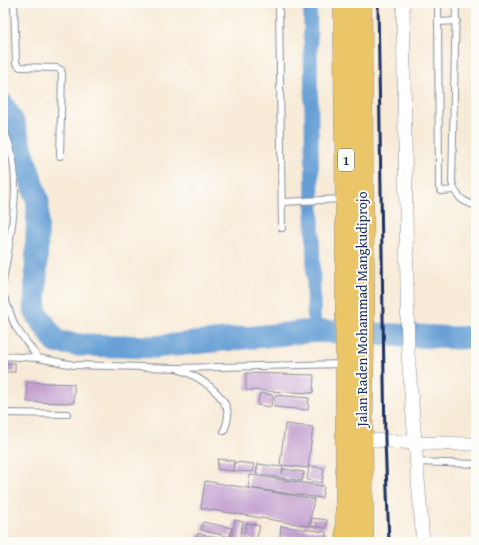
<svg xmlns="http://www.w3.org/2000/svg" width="479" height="545" font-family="'Gentium Book Plus',serif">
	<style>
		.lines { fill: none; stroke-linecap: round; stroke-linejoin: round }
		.canal { stroke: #669fd5; stroke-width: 14 }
		.river { stroke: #669fd5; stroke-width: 23 }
		.building { fill: #c4a1d0 }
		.service-casing { stroke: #898d9b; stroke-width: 8 }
		.minor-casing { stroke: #898d9b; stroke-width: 14 }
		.trunk-casing { stroke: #898d9b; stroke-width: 22 }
		.service { stroke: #fff; stroke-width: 6 }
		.minor { stroke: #fff; stroke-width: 13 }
		.trunk { stroke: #ebc669; stroke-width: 21 }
		.rail { stroke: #1b2f5e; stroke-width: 3 }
		.labels { text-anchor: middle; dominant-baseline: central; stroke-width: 4; stroke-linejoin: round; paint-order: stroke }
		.shield { fill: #fdfcf7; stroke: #5f6c8c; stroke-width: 1 }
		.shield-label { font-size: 13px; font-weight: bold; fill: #1b2f5e }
		.street-label { font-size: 14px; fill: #1b2f5e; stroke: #fdfcf7 }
	</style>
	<rect width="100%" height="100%" fill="#fdfcf7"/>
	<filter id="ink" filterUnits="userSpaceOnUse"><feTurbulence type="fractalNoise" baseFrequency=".025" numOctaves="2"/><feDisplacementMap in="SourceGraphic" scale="8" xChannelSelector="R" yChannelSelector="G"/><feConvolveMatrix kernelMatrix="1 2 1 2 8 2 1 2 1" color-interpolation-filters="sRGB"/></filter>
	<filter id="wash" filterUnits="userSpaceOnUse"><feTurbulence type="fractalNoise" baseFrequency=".012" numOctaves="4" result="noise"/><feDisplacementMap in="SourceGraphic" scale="16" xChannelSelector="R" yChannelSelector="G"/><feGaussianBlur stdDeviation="0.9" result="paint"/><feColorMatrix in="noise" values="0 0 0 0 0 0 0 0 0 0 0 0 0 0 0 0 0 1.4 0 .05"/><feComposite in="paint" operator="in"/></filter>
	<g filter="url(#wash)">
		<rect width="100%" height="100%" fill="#f7ebd8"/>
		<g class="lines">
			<!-- canal -->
			<polyline class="canal" points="310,3 314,331"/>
			<!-- river -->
			<polyline class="river" points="3,105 13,122 38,202 35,311 56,342 81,345 154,347 314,331 457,338 476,337"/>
		</g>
		<g id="blocks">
			<!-- building -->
			<g class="building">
				<rect x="3" y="363" width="12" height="9"/>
				<polygon points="246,373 314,375 313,393 246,390"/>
				<polygon points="27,382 74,384 74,403 27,402"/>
				<polygon points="260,393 273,395 271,407 257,405"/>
				<polygon points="275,395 309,398 308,410 274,407"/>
				<polygon points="285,424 313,427 308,468 280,465"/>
				<polygon points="218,459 234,461 233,471 217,469"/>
				<polygon points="235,462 254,464 253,472 234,471"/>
				<polygon points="258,464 283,467 282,474 283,469 304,472 302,481 256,474"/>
				<polygon points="309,466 324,468 322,483 307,480"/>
				<polygon points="250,475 324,486 322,498 248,488"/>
				<polygon points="205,481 314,499 309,526 201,508"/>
				<polygon points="312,518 327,520 326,528 311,526"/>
				<polygon points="235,520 243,522 239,541 231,539"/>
				<polygon points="203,522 232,528 230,537 201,530"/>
				<polygon points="247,523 260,526 256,541 243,537"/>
				<polygon points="281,526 326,532 325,542 280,536"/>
				<polygon points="198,533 225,540 224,542 196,542"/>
				<polygon points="281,539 305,541 305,542 281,542"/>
			</g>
		</g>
	</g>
	<g filter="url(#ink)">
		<use href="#blocks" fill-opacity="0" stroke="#898d9b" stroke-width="1"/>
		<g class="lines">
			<!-- service casing -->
			<g class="service-casing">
				<g id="service">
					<polyline points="14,3 16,63 20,67 57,68 61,70 62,74 60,156"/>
					<polyline points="279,3 282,228"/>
					<polyline points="438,3 439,187 441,191 454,190"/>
					<path d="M456 3 452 182C455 195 463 203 476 205"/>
					<polyline points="438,22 457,21"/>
					<path d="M3 129C26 173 10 236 3 282"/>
					<polyline points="282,202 342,199"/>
					<polyline points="3,294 15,326 38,358"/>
					<polyline points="3,356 38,358 74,365 177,368 343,364"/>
					<path d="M180 370C198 376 227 394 228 415 228 420 226 426 224 431"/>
					<polyline points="3,413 67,414"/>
					<polyline points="417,462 476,464"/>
				</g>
			</g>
			<!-- minor casing -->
			<g class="minor-casing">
				<g id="minor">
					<polyline points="403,3 408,354 423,542"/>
					<polyline points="362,439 415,443 476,444"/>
				</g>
			</g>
			<!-- trunk casing -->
			<g class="trunk-casing">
				<g id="trunk">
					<polyline points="344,3 346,200 346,542"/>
					<polyline points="361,3 364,315 362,439 363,542"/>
				</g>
			</g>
			<!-- service -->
			<use href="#service" class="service"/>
			<!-- minor -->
			<use href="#minor" class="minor"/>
			<!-- trunk -->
			<use href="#trunk" class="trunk"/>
			<!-- rail -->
			<polyline class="rail" points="378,3 385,440 389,542"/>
		</g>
	</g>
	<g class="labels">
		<!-- shield labels -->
		<rect class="shield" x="338" y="149" width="16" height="22" rx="3"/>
		<g class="shield-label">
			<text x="346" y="160">1</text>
		</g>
		<!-- street labels -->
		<g class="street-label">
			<text transform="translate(362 309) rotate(-90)">Jalan Raden Mohammad Mangkudiprojo</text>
		</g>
	</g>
	<!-- margin -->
	<rect width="479" height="545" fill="none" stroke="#fdfcf7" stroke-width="16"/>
</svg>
